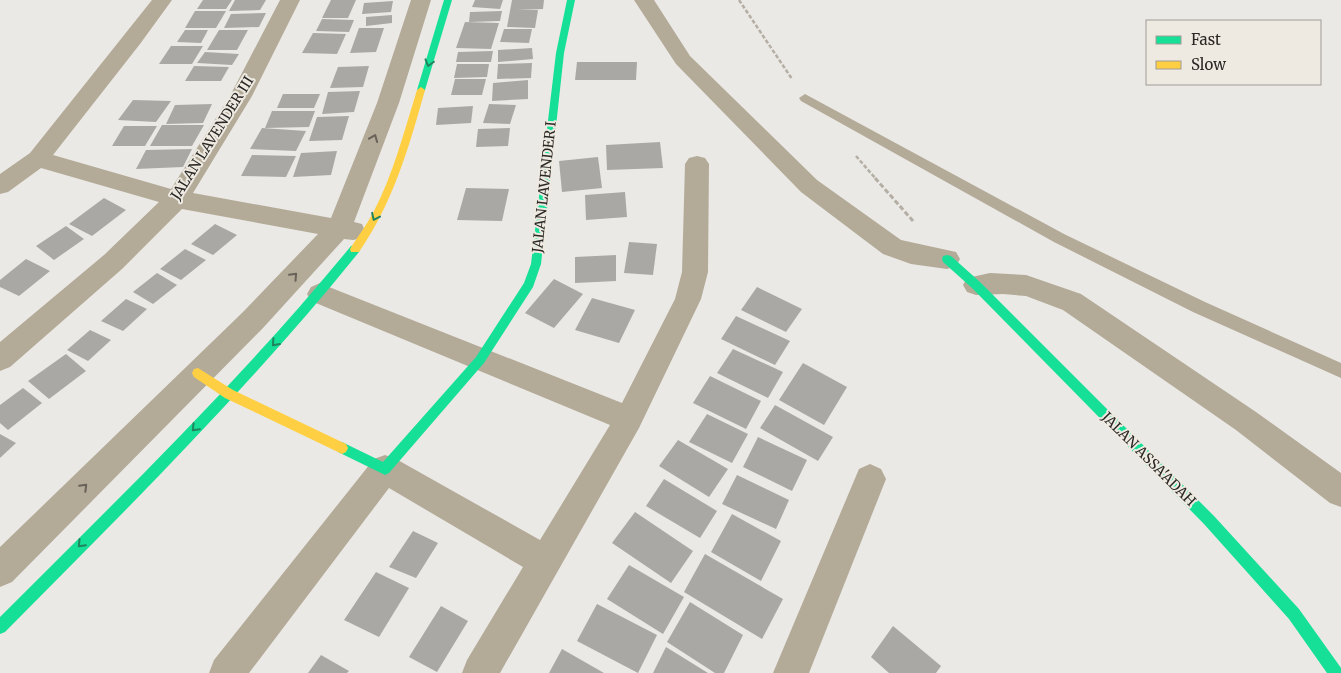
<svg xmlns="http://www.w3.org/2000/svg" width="1341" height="673" font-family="Merriweather,serif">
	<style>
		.building { fill: #aaa8a5 }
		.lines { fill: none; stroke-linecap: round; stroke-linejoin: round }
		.path-far1 { stroke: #b4aea4; stroke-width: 2.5; stroke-dasharray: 4 2; stroke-linecap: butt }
		.path { stroke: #b4aea4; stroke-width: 3; stroke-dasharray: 5 2.5; stroke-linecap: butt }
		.lane { fill: #b3aa98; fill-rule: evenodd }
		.street { fill: #b3aa98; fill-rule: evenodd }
		.fast { fill: #16e098; fill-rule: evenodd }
		.slow { fill: #ffcf43; fill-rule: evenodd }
		.oneway { stroke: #20845e }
		.oneway2 { stroke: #686259 }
		.labels { text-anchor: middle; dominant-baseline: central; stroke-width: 4; stroke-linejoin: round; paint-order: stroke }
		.street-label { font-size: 14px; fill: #2a2825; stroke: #eeeae2 }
	</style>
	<rect width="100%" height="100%" fill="#ebe9e5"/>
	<!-- building -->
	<g class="building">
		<polygon points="203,0 232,0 226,9 197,9"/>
		<polygon points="235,0 266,0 260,10 229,11"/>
		<polygon points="331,0 356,0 348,18 322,18"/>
		<polygon points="475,0 503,0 500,9 472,7"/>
		<polygon points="512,0 544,0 543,9 517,10 538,10 535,28 507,27"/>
		<polygon points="393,1 391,12 362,14 364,3"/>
		<polygon points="195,11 226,11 216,28 185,28"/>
		<polygon points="502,11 500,21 469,22 470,12"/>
		<polygon points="266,13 259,27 224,28 231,14"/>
		<polygon points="392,15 392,23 366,26 366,17"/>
		<polygon points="322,19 354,20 349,32 316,31"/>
		<polygon points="465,22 499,23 491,49 456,48"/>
		<polygon points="359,28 384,28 376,52 350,53"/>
		<polygon points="504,29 532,29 529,43 500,42"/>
		<polygon points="185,30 208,30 201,43 177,42"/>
		<polygon points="219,30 248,30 237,50 207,50"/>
		<polygon points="313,33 346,34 337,54 302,53"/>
		<polygon points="171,46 203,46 192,64 159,64"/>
		<polygon points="532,48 533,59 498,62 498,50"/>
		<polygon points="493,51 491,62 456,62 458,52"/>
		<polygon points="205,52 239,54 232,65 197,63"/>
		<polygon points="577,62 637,62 636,80 575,80"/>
		<polygon points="532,63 531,78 497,79 498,64"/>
		<polygon points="457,64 489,64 487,77 454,78"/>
		<polygon points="194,66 229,67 221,81 185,81"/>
		<polygon points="369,66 363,87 330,88 338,67"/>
		<polygon points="455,79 486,79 482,95 451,95"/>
		<polygon points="528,80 528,99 492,101 493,83"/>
		<polygon points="360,91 354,112 322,114 328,92"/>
		<polygon points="283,94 320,94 314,108 277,108"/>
		<polygon points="133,100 171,101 156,122 118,120"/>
		<polygon points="212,104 203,123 166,124 175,105"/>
		<polygon points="489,104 516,105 510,124 483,123"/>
		<polygon points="473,106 471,123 436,125 438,108"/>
		<polygon points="272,111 315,111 309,127 265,128"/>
		<polygon points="349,116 342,140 309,141 317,117"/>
		<polygon points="162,125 204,125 192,146 150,146"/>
		<polygon points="124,126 157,126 145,146 112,146"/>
		<polygon points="262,128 306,131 296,151 250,149"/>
		<polygon points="510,128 508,146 476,147 478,129"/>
		<polygon points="660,142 663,168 607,170 606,145"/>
		<polygon points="192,149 183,167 136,169 146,150"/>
		<polygon points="337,151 331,175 293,177 301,153"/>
		<polygon points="252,155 296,156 286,177 241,176"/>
		<polygon points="598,157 602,188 562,192 559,161"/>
		<polygon points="466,188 509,189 502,221 457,220"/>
		<polygon points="625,192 627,217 586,220 585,195"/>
		<polygon points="104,198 126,210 92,236 69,224"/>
		<polygon points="215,224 237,235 213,255 191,244"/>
		<polygon points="66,226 84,239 54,260 36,246"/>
		<polygon points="629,242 657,244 653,275 624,273"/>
		<polygon points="185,249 206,260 181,280 160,269"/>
		<polygon points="616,255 616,281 575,283 575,257"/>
		<polygon points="26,259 50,271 19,296 0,287 0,280"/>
		<polygon points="157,273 177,285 153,304 133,292"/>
		<polygon points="554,279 583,294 554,328 525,313"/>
		<polygon points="757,287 802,309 786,332 741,310"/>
		<polygon points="592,298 635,310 619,343 575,330"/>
		<polygon points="126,299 147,309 123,331 101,321"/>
		<polygon points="736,316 790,341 775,365 721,339"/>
		<polygon points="90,330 111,340 88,361 67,350"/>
		<polygon points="733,349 783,372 768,398 717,373"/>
		<polygon points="66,354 86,371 49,399 28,381"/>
		<polygon points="803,363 847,387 824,425 779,400"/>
		<polygon points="710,376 761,401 746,429 693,403"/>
		<polygon points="23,388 42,403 8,430 0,423 0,405"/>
		<polygon points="775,405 833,437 818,461 760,428"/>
		<polygon points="707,414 748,434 732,463 689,442"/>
		<polygon points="0,434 16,443 0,458"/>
		<polygon points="758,437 807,460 792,491 743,467"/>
		<polygon points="678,440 728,469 709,497 659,466"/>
		<polygon points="737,475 789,500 776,529 722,504"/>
		<polygon points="664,479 717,511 700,538 646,506"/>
		<polygon points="635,512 693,551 671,583 612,543"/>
		<polygon points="732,514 781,541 761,581 711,552"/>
		<polygon points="413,531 438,543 416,578 389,567"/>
		<polygon points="705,554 783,599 762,639 684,592"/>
		<polygon points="629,565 684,597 663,634 607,599"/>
		<polygon points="376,572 409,588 379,637 344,620"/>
		<polygon points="690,602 743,635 724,673 715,673 667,642"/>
		<polygon points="597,604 657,635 638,673 577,641"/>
		<polygon points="441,606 468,621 437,672 409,657"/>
		<polygon points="893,626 941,666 936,673 889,673 871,657"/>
		<polygon points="666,647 708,673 653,673"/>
		<polygon points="562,649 604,673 549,673"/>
		<polygon points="321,655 349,671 347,673 308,673"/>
	</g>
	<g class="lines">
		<!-- path-far1 -->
		<g class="path-far1">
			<polyline points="739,0 792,79"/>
			<polyline points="856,156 876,179"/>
		</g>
		<!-- path -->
		<polyline class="path" points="875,178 913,221"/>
		<!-- lane -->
		<polygon class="lane" points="805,94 1064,234 1205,302 1341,363 1341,378 1193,312 1054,242 801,101 799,98"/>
		<!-- street -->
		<g class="street">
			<polygon points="152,0 172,0 140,44 53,155 171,189 230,96 280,0 300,0 252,96 193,193 331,218 377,103 411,0 431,0 399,103 354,222 362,224 365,231 362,238 353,240 344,239 263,328 12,582 0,587 0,547 243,312 318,234 182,209 122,269 10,367 0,371 0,342 104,255 159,202 41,168 8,192 0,194 0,174 30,153"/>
			<polygon points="634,0 654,0 690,56 817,180 901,240 956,252 960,259 956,266 947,269 911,264 883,254 801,192 676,64"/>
			<polygon points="697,156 705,158 709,164 708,272 701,299 639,428 500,673 462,673 467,660 523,567 389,488 249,673 209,673 214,660 374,459 385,455 396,459 540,540 610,425 311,301 307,294 311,287 320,283 329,287 622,403 675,299 682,272 685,164 689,158"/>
			<polygon points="990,273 1026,275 1081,294 1256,412 1341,473 1341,507 1330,503 1236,430 1063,310 1026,296 1003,294 976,295 967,292 963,285 967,278"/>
			<polygon points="870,464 881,469 886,479 809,673 773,673 859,469"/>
		</g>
		<!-- fast -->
		<g class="fast">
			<polygon points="444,0 452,0 425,90 424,92 418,92 417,90"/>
			<polygon points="567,0 575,0 564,53 541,264 533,287 484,363 389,473 385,475 381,473 338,452 336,448 338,444 342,442 346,444 383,462 476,357 524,283 531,264 556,53"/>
			<path d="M355 245 359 246 360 249 359 252C250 387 127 509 5 632L0 634V617C121 496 243 378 351 246Z"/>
			<polygon points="947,255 951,256 980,282 1214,516 1299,609 1341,668 1341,673 1327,673 1289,619 1204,524 972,288 943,262 942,259 943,256"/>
		</g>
		<!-- slow -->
		<g class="slow">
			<path d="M421 87 425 90C409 147 393 203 359 252H351L350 249C357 237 366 226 373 213 393 175 404 132 417 90Z"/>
			<polygon points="198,368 233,390 346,444 348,448 346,452 342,454 338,452 225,398 194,377 192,373 194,369"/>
		</g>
	</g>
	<!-- one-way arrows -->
	<defs><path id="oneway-chevron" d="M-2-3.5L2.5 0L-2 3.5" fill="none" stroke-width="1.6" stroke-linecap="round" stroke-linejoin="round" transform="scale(1.25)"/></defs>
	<g class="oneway">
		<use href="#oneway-chevron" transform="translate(429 63) rotate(106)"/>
		<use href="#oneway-chevron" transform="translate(375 217) rotate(115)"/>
		<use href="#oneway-chevron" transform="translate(275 343) rotate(132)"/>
		<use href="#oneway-chevron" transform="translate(195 428) rotate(134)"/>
		<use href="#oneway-chevron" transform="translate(81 544) rotate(134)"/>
	</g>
	<g class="oneway2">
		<use href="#oneway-chevron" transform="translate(374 138) rotate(-68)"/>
		<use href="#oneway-chevron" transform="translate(294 276) rotate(-47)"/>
		<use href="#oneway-chevron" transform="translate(84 487) rotate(-45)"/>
	</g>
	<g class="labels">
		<!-- street labels -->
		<g class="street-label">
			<text transform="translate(212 138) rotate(-58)">JALAN LAVENDER III</text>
			<text transform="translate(544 187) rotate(-84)">JALAN LAVENDER I</text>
			<text transform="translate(1149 459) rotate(45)">JALAN ASSA'ADAH</text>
		</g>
	</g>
	<!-- legend -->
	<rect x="1146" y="20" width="175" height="65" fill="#eeeae2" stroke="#a09c96"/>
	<rect x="1156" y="36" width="25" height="8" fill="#16e098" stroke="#a09c96"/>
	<text x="1191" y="45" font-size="15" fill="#2a2825">Fast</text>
	<rect x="1156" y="61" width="25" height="8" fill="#ffcf43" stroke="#a09c96"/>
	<text x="1191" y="70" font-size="15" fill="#2a2825">Slow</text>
</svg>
